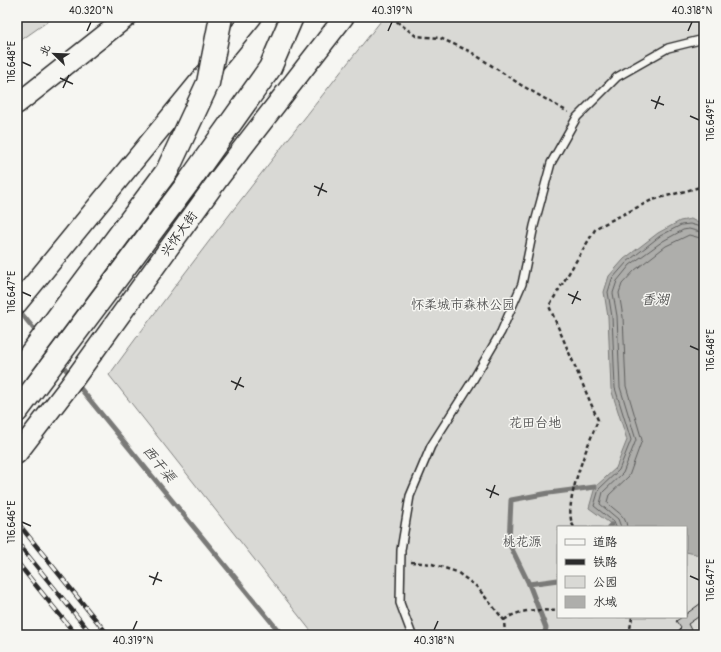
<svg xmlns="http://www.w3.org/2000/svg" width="721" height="652" font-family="Pangolin,'LXGW WenKai TC',sans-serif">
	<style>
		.green { fill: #d9d9d5; stroke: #828280; fill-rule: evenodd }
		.water { fill: #aeaeab; stroke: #7a7a78 }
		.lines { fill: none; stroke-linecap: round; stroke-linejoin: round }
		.shore { stroke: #5f5f5e; stroke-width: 1 }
		.stream { stroke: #7a7a78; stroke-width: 5 }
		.building { fill: #c3c3c0; stroke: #2b2b2b }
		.lane-casing { stroke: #2b2b2b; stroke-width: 10 }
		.secondary-casing { stroke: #2b2b2b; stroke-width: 22 }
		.highway-casing { stroke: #2b2b2b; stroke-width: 25 }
		.path { stroke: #2b2b2b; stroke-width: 2.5; stroke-dasharray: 4 3; stroke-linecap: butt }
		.lane { stroke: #f6f6f2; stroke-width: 7 }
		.secondary { stroke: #f6f6f2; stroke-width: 19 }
		.highway { stroke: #f6f6f2; stroke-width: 22 }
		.rail-casing { stroke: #2b2b2b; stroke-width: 4.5 }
		.rail { stroke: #f6f6f2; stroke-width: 3; stroke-dasharray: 9; stroke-linecap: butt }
		.highway-bridge-casing { stroke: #2b2b2b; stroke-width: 25; stroke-linecap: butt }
		.highway-bridge { stroke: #f6f6f2; stroke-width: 22 }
		.ticks { fill: none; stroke: #2b2b2b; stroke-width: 1.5 }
		.labels { text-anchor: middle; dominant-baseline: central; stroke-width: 3; stroke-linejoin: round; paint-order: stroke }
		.street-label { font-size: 13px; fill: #2b2b2b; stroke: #f6f6f2 }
		.park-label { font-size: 13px; fill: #565656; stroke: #f6f6f2 }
		.water-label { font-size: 14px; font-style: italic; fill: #525251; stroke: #f6f6f2 }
		.neatline { fill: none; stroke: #2b2b2b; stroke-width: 1.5 }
		.ticks-label { font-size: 10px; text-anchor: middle; fill: #2b2b2b }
	</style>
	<rect width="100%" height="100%" fill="#f6f6f2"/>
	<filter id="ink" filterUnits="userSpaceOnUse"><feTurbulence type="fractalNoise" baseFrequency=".025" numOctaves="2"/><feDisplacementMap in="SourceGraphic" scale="8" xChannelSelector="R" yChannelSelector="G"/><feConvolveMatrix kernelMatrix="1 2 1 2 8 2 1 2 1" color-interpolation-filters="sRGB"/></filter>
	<g filter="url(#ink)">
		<!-- green -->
		<g class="green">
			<polygon points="17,17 54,17 17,43"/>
			<path d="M384 17H704V635H314L109 375C198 253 291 135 384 17ZM558 527H686V617H558Z"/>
		</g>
		<!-- water -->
		<polygon class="water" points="691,219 704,226 704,556 686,552 686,527 615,527 589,508 595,487 616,468 627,440 611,389 608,317 604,292 609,276 624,259 658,233 680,221"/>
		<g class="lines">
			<!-- shore -->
			<g class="shore">
				<polyline points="616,527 614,522 594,506 599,489 619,470 631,440 615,388 612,317 608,292 612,279 627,262 660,236 681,225 690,224 704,228"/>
				<polyline points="621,527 618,519 600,504 603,492 623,473 636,440 620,387 617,316 613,293 617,281 630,265 663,241 683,230 689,229 704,233"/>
				<path d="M627 527C626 514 614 511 607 502L609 495 629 476 642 440 626 386 623 317 619 293 622 284 635 270 666 246 689 235 704 239"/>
			</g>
			<!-- stream -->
			<g class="stream">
				<polyline points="17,308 38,334"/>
				<polyline points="60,362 71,376"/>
				<polyline points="76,383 282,635"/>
				<polyline points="609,527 611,525"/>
				<polyline points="529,584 509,543 511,500 549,493 595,487"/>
				<polyline points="544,635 546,628 529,584 558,580"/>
			</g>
		</g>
		<!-- building -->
		<polygon class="building" points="704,601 704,620 701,615 688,624 692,632 687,635 674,635 681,628 676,621 682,617 686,617 686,614"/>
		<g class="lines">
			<!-- lane casing -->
			<g class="lane-casing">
				<polyline id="lane" points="412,635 400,603 401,550 410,496 431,446 473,380 501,332 522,284 534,226 551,163 577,117 617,77 668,48 704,39"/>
			</g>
			<!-- secondary casing -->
			<g class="secondary-casing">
				<g id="secondary">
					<polyline points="17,104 127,17"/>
					<polyline points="17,304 252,17"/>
					<polyline points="17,454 70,385 220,177 344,17"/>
				</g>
			</g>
			<!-- highway casing -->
			<g class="highway-casing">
				<polyline id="highway" points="17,411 188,183 270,68 292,17"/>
			</g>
			<!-- path -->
			<g class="path">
				<polyline points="391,17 416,36 440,38 471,52 521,85 568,112"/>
				<path d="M574 527C560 508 590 441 598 420L549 306 596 228 652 200 704 186"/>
				<polyline points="411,562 432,564 457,572 477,587 504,620 505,635"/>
				<path d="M504 620C522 608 537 610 558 611"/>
				<polyline points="629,635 632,617"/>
			</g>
			<!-- lane -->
			<use href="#lane" class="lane"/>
			<!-- secondary -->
			<use href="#secondary" class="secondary"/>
			<!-- highway -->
			<use href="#highway" class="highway"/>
			<!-- rail casing -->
			<g class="rail-casing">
				<g id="rail">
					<polyline points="17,522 108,635"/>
					<polyline points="17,542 92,635"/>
					<polyline points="17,562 76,635"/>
				</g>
			</g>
			<!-- rail -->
			<use href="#rail" class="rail"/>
			<!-- highway-bridge casing -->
			<g class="highway-bridge-casing">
				<polyline id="highway-bridge" points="17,372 167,171 208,83 221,17"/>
			</g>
			<!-- highway-bridge -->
			<use href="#highway-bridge" class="highway-bridge"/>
		</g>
	</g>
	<!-- ticks -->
	<path class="ticks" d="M87 31 91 22M388 31 392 22M688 31 692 22M22 62 31 66M60 78 73 84M63 88 69 75M651 100 664 105M655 109 660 96M690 116 699 120M314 186 327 192M318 196 323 183M22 292 31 296M568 294 581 300M572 304 578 291M690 346 699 350M231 381 244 387M235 390 241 377M486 489 499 495M490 498 495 485M22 522 31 526M149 576 162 581M690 576 699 580M153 585 158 572M133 630 137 621M434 630 438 621"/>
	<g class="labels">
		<!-- street labels -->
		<g class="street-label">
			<text transform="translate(179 234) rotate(-54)">兴怀大街</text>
		</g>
		<!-- park labels -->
		<g class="park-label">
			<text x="463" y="305">怀柔城市森林公园</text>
			<text x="535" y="423">花田台地</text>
			<text x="522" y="542">桃花源</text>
		</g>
		<!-- water labels -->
		<g class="water-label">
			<text x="655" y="299">香湖</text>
			<text transform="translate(159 464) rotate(51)">西干渠</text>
		</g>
	</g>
	<!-- margin -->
	<rect width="721" height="652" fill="none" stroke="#f6f6f2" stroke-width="44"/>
	<!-- legend -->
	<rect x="557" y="526" width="130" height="92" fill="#f6f6f2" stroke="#a5a5a2"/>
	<rect x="565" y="539" width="20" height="6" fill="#f6f6f2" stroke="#a5a5a2"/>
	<text x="593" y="546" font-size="12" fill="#2b2b2b">道路</text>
	<rect x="565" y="559" width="20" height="6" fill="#2b2b2b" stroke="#a5a5a2"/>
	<text x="593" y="566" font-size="12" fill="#2b2b2b">铁路</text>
	<rect x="565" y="576" width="20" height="12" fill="#d9d9d5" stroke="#a5a5a2"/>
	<text x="593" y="586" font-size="12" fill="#2b2b2b">公园</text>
	<rect x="565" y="596" width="20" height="12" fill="#aeaeab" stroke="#a5a5a2"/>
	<text x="593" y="606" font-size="12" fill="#2b2b2b">水域</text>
	<!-- north arrow -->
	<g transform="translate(54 54) rotate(293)" stroke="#f6f6f2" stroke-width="3" paint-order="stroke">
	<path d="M0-3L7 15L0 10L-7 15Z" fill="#2b2b2b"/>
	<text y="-6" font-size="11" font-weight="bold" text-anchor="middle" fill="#2b2b2b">北</text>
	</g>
	<rect x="22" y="22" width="677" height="608" class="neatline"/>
	<g class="ticks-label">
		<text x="91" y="14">40.320°N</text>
		<text x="392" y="14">40.319°N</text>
		<text x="692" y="14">40.318°N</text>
		<text transform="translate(11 62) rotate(-90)" y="4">116.648°E</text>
		<text transform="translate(710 120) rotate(-90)" y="4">116.649°E</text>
		<text transform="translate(11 292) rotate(-90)" y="4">116.647°E</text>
		<text transform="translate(710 350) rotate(-90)" y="4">116.648°E</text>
		<text transform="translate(11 522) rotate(-90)" y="4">116.646°E</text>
		<text transform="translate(710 580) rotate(-90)" y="4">116.647°E</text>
		<text x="133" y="644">40.319°N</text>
		<text x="434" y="644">40.318°N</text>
	</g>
</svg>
